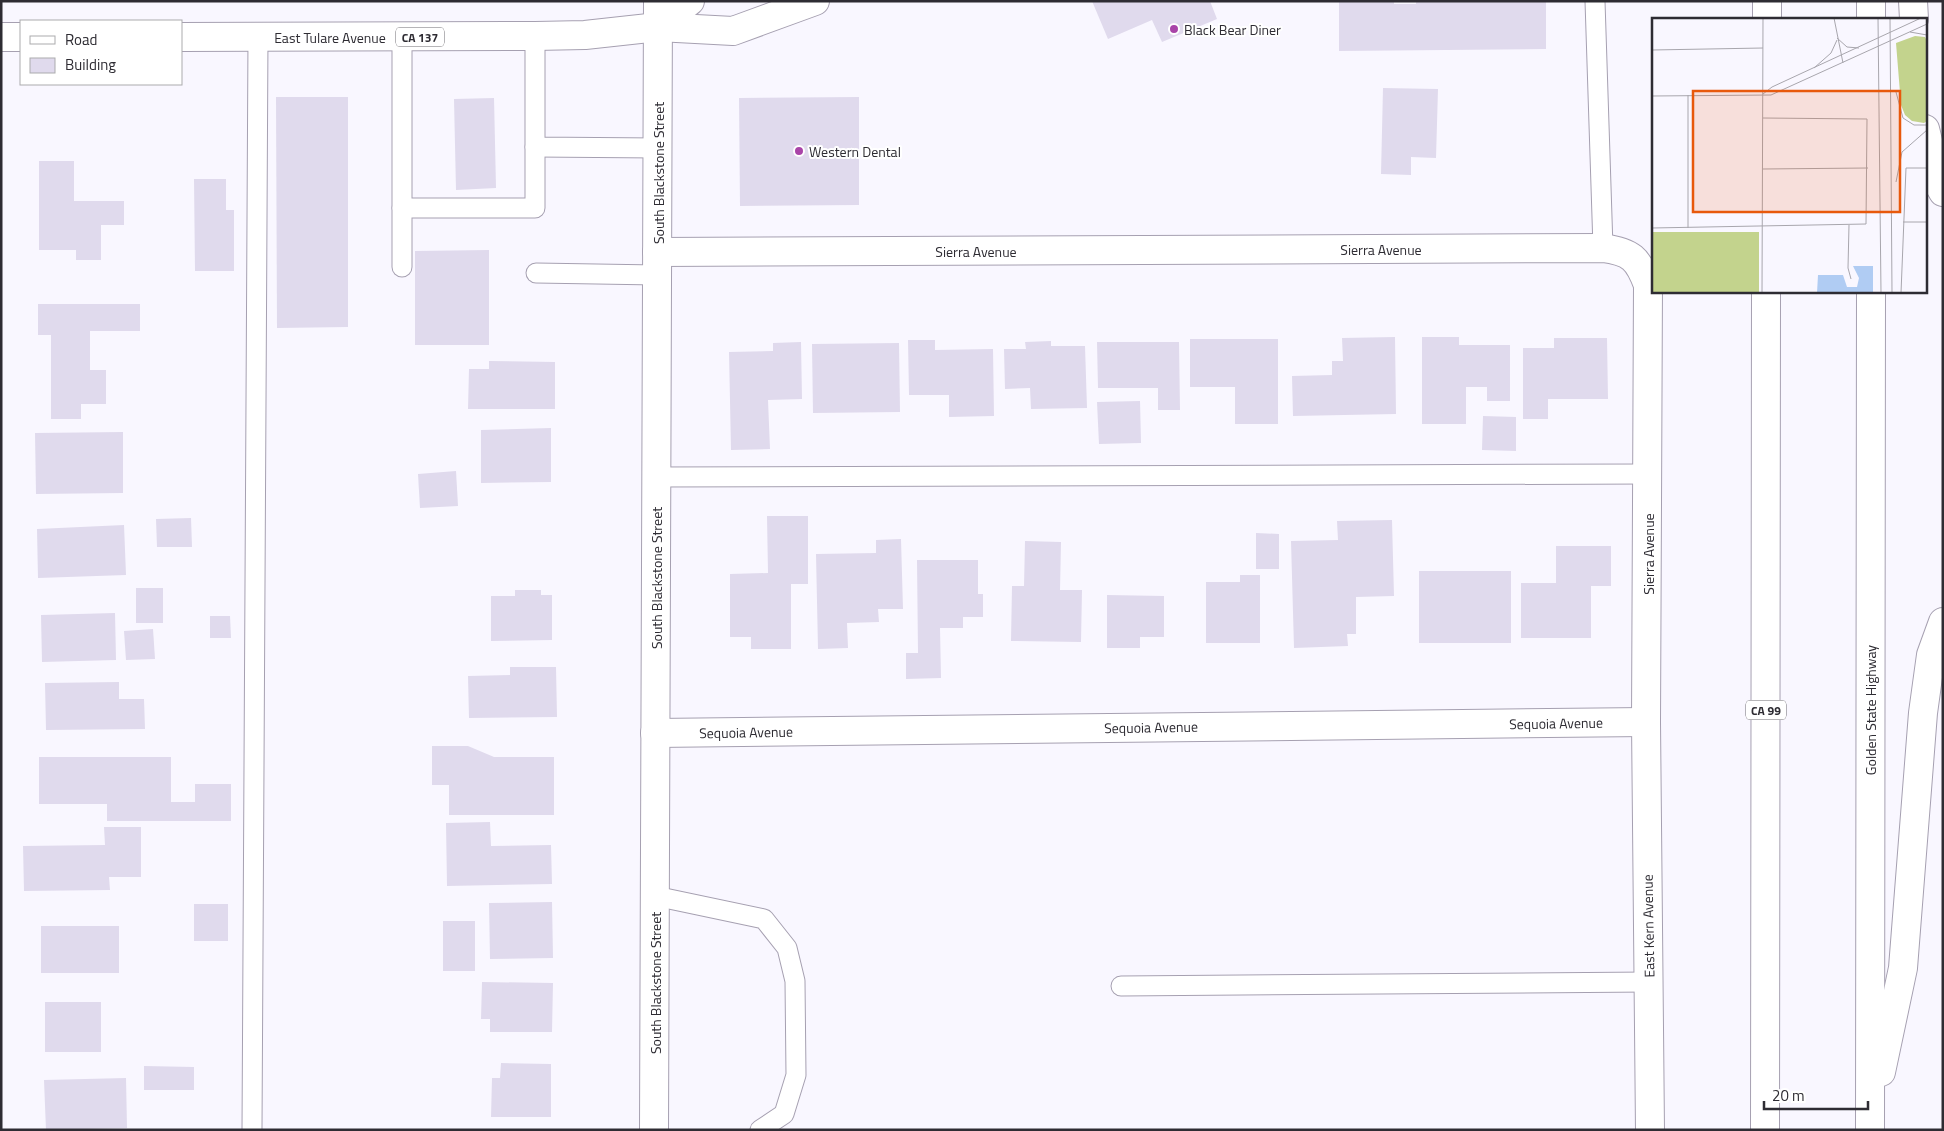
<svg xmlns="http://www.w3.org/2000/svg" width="1944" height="1131" font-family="'Titillium Web',sans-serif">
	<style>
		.building { fill: #e0daed }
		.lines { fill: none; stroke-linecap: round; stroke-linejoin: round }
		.service-casing { stroke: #a6a0b1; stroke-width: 21 }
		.minor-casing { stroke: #a6a0b1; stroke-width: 30 }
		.secondary-casing { stroke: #a6a0b1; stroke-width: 30 }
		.primary-casing { stroke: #a6a0b1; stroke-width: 30 }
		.motorway-casing { stroke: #a6a0b1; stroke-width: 30 }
		.service { stroke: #fff; stroke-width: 19 }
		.minor { stroke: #fff; stroke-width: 28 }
		.secondary { stroke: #fff; stroke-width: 28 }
		.primary { stroke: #fff; stroke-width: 28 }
		.motorway { stroke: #fff; stroke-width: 28 }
		.poi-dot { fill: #a944a8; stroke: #fff; stroke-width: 2 }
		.labels { text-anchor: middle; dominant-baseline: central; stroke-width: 4; stroke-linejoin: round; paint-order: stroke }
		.shield { fill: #fff; stroke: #6d6b70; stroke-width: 1 }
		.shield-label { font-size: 12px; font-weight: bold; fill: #2e2c33 }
		.poi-label { font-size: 14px; fill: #2e2c33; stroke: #fff; text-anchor: start }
		.street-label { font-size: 14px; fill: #2e2c33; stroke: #fff }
		.inset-road { fill: none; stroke: #a8a6ad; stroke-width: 1 }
		.view { fill: #e8590c; fill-opacity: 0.15; stroke: #e8590c; stroke-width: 2.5 }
		.inset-edge { fill: none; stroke: #2e2c33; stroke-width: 2.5 }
	</style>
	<rect width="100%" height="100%" fill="#f9f7ff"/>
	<!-- building -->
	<g class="building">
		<polygon points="1092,1 1210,1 1217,19 1162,42 1152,20 1108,39"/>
		<polygon points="1339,1 1394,1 1394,4 1416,4 1416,1 1546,1 1546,49 1339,51"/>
		<polygon points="1383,88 1438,89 1436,158 1411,157 1411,175 1381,174"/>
		<polygon points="276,97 348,97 348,327 277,328"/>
		<polygon points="859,97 859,205 740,206 739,98"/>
		<polygon points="494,98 496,188 456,190 454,99"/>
		<polygon points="39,161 74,161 74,201 124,201 124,225 101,225 101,260 76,260 76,250 39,250"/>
		<polygon points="194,179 226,179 226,210 234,210 234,271 195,271"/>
		<polygon points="489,250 489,345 415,345 415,251"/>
		<polygon points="38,304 140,304 140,331 90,331 90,370 106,370 106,404 81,404 81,419 51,419 51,335 38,335"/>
		<polygon points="1395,337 1396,414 1293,416 1292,376 1332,375 1332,361 1343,361 1342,338"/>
		<polygon points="1422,337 1459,337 1459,345 1510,345 1510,401 1487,401 1487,387 1466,387 1466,424 1422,424"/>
		<polygon points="1554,338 1607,338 1608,399 1548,399 1548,419 1523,419 1523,348 1554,348"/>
		<polygon points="1190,339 1278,339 1278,424 1235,424 1235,387 1190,387"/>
		<polygon points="908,340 935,340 935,350 993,349 994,416 949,417 949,395 909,395"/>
		<polygon points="1051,341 1051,346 1085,346 1087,408 1031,409 1030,388 1005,389 1004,349 1026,349 1025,342"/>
		<polygon points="801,342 802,399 768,400 770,449 731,450 729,352 773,351 773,343"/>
		<polygon points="1097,342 1179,342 1180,410 1158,410 1158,388 1098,388"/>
		<polygon points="899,343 900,412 813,413 812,344"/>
		<polygon points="489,361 555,362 555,409 468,409 469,369 489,369"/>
		<polygon points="1140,401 1141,443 1099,444 1097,402"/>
		<polygon points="1483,416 1516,417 1516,451 1482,450"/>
		<polygon points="551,428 551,482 481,483 481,430"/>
		<polygon points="123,432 123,493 36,494 35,433"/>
		<polygon points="456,471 458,506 420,508 418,474"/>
		<polygon points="767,516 808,516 808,584 791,584 791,649 751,649 751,637 730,637 730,574 768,573"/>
		<polygon points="191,518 192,547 157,547 156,519"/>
		<polygon points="1392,520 1394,596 1356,597 1356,634 1347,634 1348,646 1294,648 1291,541 1338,540 1337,521"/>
		<polygon points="124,525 126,575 38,578 37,529"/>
		<polygon points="1256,533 1279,534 1279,569 1256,569"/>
		<polygon points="901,539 903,609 878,609 879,622 847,623 848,648 818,649 816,554 876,553 876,540"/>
		<polygon points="1025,541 1061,542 1060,590 1082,590 1081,642 1011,641 1012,586 1024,586"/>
		<polygon points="1556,546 1611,546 1611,586 1591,586 1591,638 1521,638 1521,583 1556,583"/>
		<polygon points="917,560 978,560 978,594 983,594 983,617 963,617 963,628 940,628 941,678 906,679 906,653 918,653"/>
		<rect x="1419" y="571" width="92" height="72"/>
		<polygon points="1240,575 1260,575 1260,643 1206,643 1206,582 1240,582"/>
		<rect x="136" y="588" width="27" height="35"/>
		<polygon points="515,590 541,590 541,595 552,595 552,640 491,641 491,596 515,596"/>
		<polygon points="1107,595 1164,596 1164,637 1140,637 1140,648 1107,648"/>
		<polygon points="115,613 116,660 42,662 41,615"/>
		<polygon points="210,616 230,616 231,638 210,638"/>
		<polygon points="153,629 155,659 126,660 124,631"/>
		<polygon points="510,667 556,667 557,717 469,718 468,676 510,675"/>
		<polygon points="119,682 119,699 144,699 145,729 46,730 45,683"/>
		<polygon points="432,746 468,746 494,757 554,757 554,815 449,815 449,785 432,785"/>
		<polygon points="39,757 171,757 171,802 195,802 195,784 231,784 231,821 107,821 107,804 39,804"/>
		<polygon points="490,822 491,846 551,845 552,884 447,886 446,823"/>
		<polygon points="104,827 141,827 141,877 109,877 110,890 24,891 23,846 105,845"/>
		<polygon points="552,902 553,958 490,959 489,903"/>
		<rect x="194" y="904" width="34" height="37"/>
		<rect x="443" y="921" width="32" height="50"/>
		<rect x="41" y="926" width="78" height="47"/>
		<polygon points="482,982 553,983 552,1032 490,1032 490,1019 481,1019"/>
		<rect x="45" y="1002" width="56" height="50"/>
		<polygon points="501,1063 551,1064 551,1117 491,1117 492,1078 500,1078"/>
		<polygon points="144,1066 194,1067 194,1090 144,1090"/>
		<polygon points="126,1078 127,1128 46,1130 44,1080"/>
	</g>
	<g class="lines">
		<!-- service casing -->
		<g class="service-casing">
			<g id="service">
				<polyline points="1595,1 1603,248"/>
				<polyline points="535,36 535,147 658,148"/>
				<polyline points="402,208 535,208 535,147"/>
				<polyline points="402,267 402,37"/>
				<polyline points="536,273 657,275"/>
				<polyline points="656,477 1648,474"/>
				<polyline points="655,896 764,919 787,948 795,981 796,1075 784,1114 760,1130"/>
				<polyline points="1121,986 1649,982"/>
				<polyline points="252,1130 258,37"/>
			</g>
		</g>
		<!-- minor casing -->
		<g class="minor-casing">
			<g id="minor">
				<path d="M657 252 1603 248C1631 252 1638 258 1648 285L1646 722 1650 1130"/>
				<polyline points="655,733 1646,722"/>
			</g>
		</g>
		<!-- secondary casing -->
		<g class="secondary-casing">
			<polyline id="secondary" points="654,1130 658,1"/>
		</g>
		<!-- primary casing -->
		<g class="primary-casing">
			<g id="primary">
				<polyline points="658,27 690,1"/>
				<polyline points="1,37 21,37"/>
				<polyline points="181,37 535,36 585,35 658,27 733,31 815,1"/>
			</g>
		</g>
		<!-- motorway casing -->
		<g class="motorway-casing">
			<g id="motorway">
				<polyline points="1913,1 1914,19"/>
				<polyline points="1767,19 1767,1"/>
				<polyline points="1871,19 1871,1"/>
				<polyline points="1925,129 1939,185 1943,192"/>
				<polyline points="1881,1072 1903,968 1923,713 1931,655 1943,622"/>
				<polyline points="1765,1130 1766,291"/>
				<polyline points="1870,1130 1871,291"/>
			</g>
		</g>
		<!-- service -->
		<use href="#service" class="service"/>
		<!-- minor -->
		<use href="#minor" class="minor"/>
		<!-- secondary -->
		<use href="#secondary" class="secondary"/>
		<!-- primary -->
		<use href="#primary" class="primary"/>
		<!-- motorway -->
		<use href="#motorway" class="motorway"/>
	</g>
	<!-- markers -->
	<g class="poi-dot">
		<circle cx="1174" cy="29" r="5"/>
		<circle cx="799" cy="151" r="5"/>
	</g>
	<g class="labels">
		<!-- shield labels -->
		<g class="shield">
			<rect x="396" y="27.5" width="48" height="19" rx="4"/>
			<rect x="1746" y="700.5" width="40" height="19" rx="4"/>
		</g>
		<g class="shield-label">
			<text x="420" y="37">CA 137</text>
			<text x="1766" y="710">CA 99</text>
		</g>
		<!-- poi labels -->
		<g class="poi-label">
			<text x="1184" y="29">Black Bear Diner</text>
			<text x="809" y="151">Western Dental</text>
		</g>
		<!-- street labels -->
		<g class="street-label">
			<text x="330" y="37">East Tulare Avenue</text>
			<text transform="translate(658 173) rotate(-90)">South Blackstone Street</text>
			<text x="1381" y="249">Sierra Avenue</text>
			<text x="976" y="251">Sierra Avenue</text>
			<text transform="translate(1648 554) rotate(-90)">Sierra Avenue</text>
			<text transform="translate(656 578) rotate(-90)">South Blackstone Street</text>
			<text transform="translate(1870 710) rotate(-90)">Golden State Highway</text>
			<text transform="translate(1556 723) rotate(-1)">Sequoia Avenue</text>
			<text transform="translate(1151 727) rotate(-1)">Sequoia Avenue</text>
			<text transform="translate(746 732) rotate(-1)">Sequoia Avenue</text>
			<text transform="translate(1648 926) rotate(-91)">East Kern Avenue</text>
			<text transform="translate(655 983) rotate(-90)">South Blackstone Street</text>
		</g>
	</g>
	<!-- overview -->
	<g transform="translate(1652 18)">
		<rect width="275" height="275" fill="#f9f7ff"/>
		<path d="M263 18 273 19 275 23V103L272 105 260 103 253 97 249 87 244 25ZM0 214H107V275H0Z" fill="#c3d38d"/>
		<path d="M201 248H221V275H165L166 257H191L195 269H205L207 260Z" fill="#b0ccf3"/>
		<path class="inset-road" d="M182 0 191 45M226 0 229 275M238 0 240 275M258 14 275 17M185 20 195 29 207 30M0 32 111 30M162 50 179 35 185 22M244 74 251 100 262 107H275M111 76 120 69 269 0M36 77V210M0 78 119 77 275 6M111 151 216 150M244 164 250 134 275 112M251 204H275M197 207 196 250 199 261M0 210 214 206 215 101 111 100M110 275 111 0M249 275 254 150H275"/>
		<path class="view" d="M41 73H248V194H41Z"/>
		<rect width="275" height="275" class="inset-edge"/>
	</g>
	<!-- border -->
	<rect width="1944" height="1131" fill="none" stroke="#2e2c33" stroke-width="5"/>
	<!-- legend -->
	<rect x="20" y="20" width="162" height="65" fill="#ffffff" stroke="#ababad"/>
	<rect x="30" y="36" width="25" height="8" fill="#ffffff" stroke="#ababad"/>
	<text x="65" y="45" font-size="15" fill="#2e2c33">Road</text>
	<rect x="30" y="58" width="25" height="15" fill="#e0daed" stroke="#ababad"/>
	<text x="65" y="70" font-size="15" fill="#2e2c33">Building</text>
	<!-- scale -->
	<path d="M1764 1101v8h104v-8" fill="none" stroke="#2e2c33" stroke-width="2.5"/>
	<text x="1772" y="1101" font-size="15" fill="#2e2c33" stroke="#ffffff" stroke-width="4" paint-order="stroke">20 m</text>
</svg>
